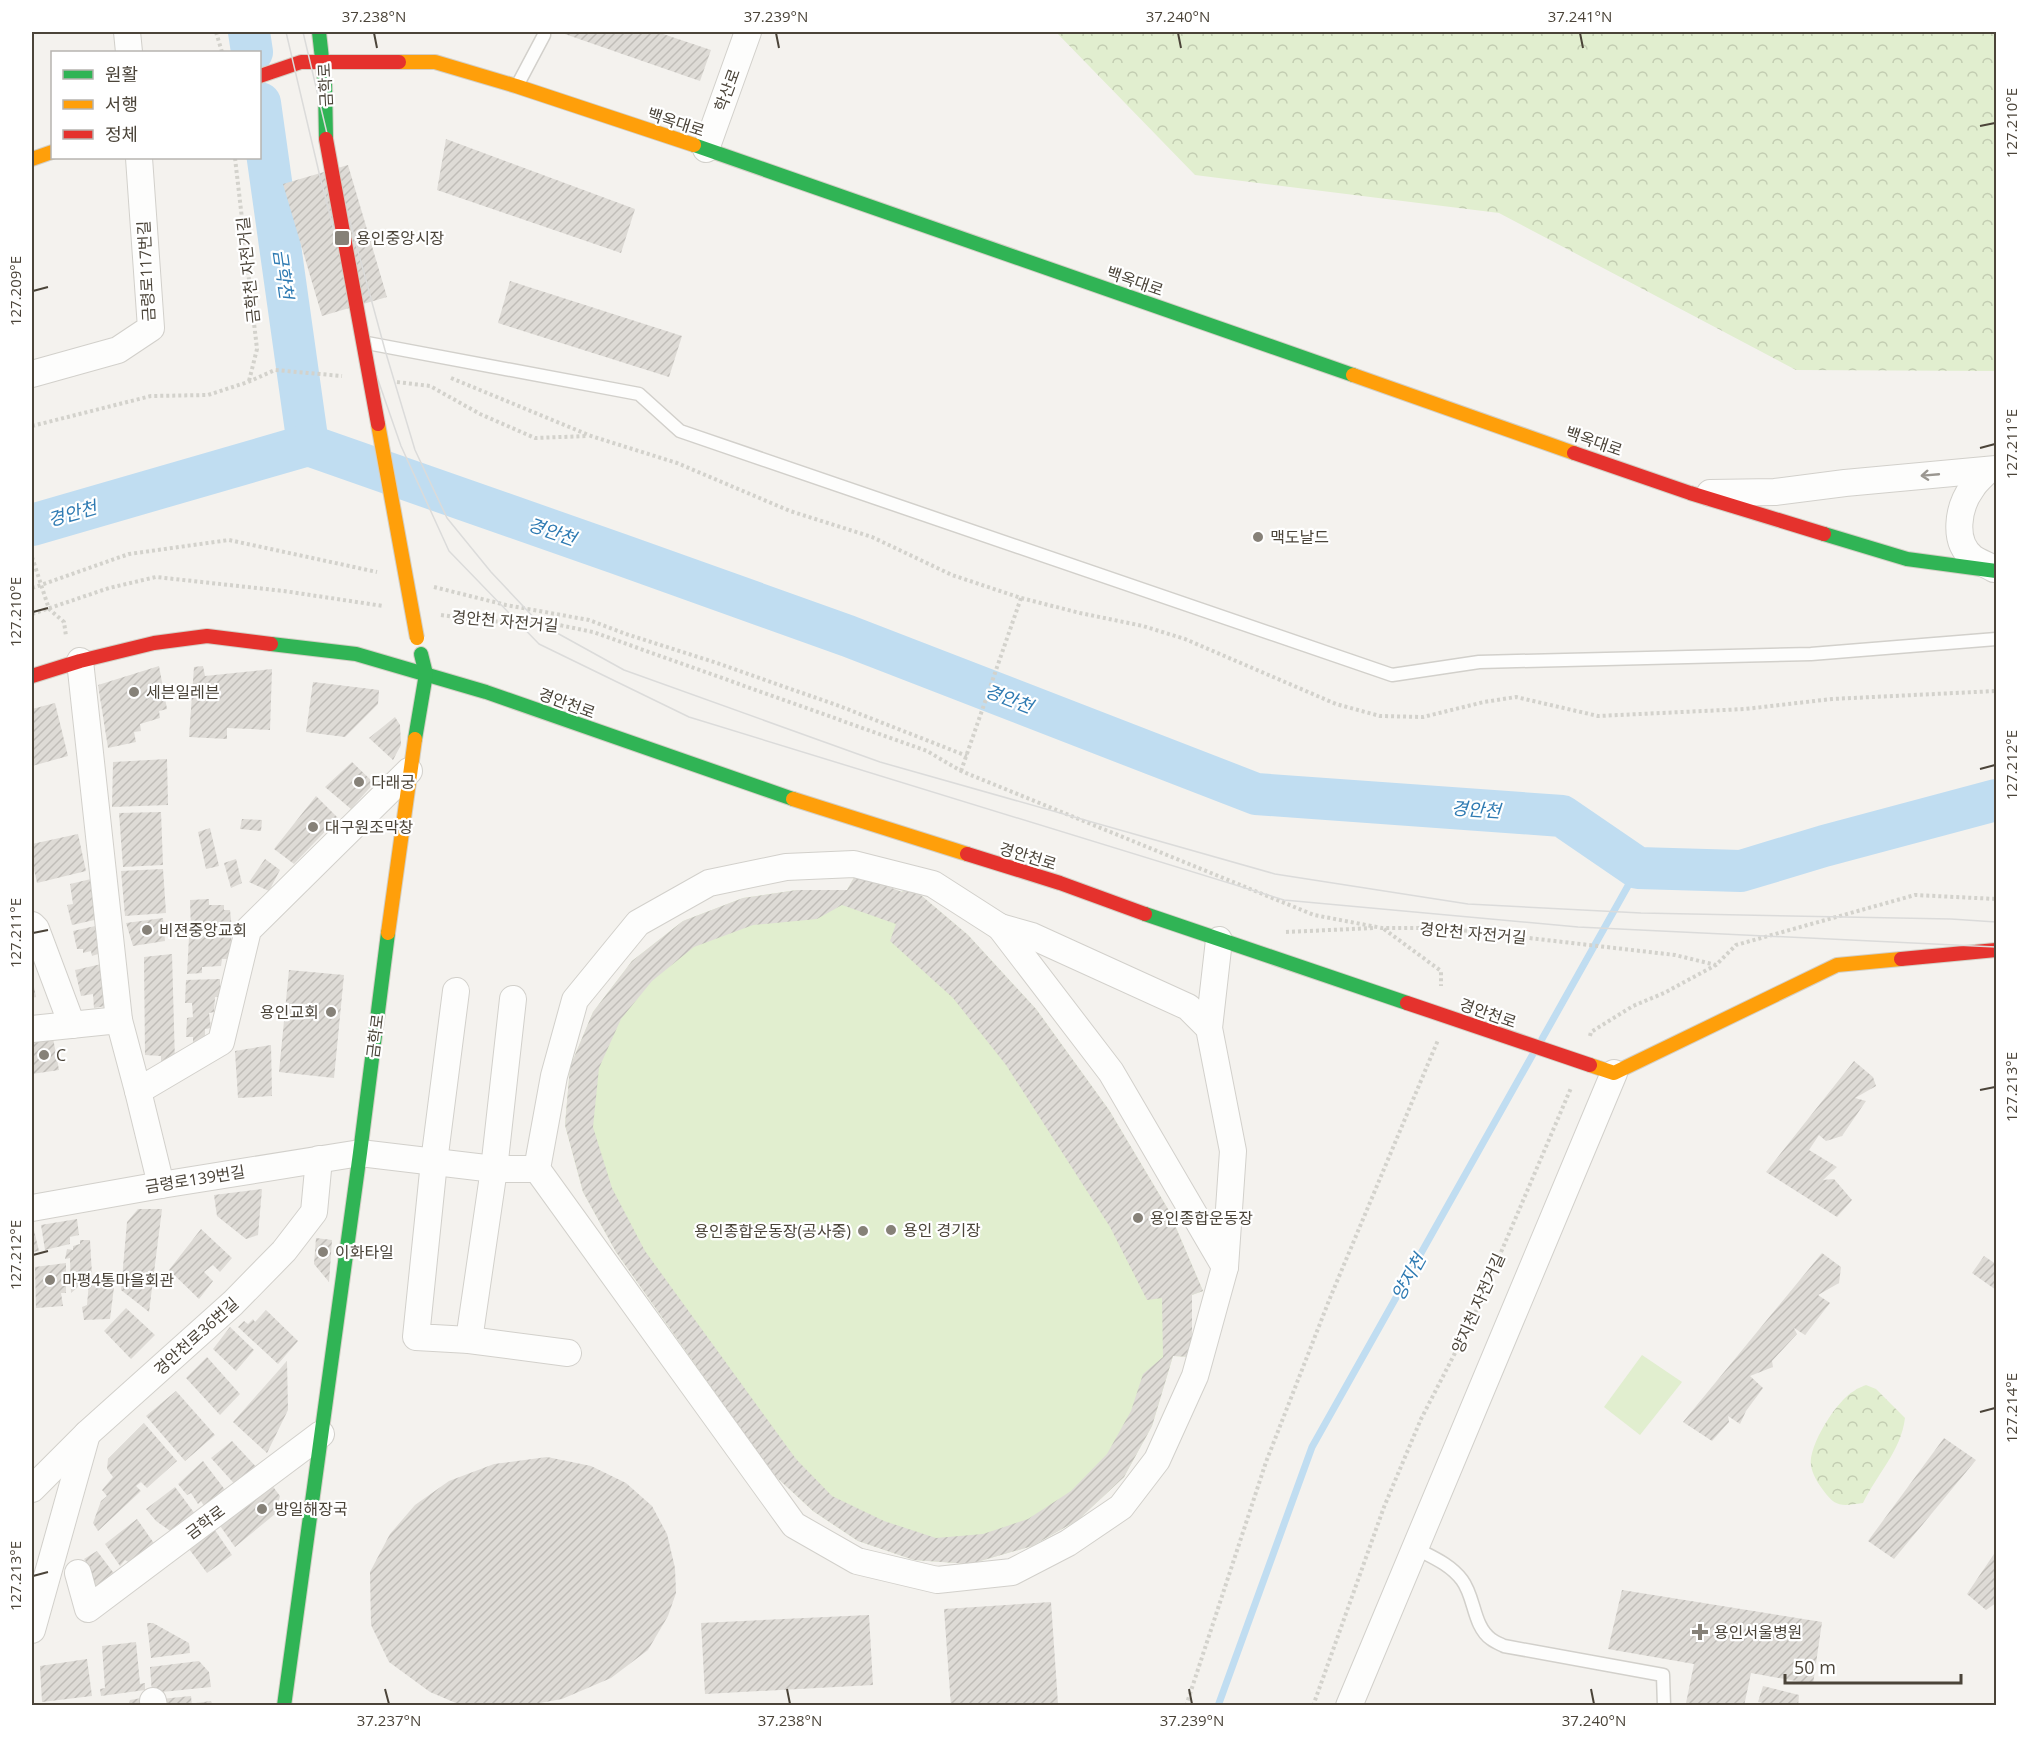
<svg xmlns="http://www.w3.org/2000/svg" width="2028" height="1737" font-family="'Open Sans','Noto Sans KR',sans-serif">
	<style>
		.forest { fill: url(#forest-crowns) }
		.pitch { fill: #e1eecf }
		.lines { fill: none; stroke-linecap: round; stroke-linejoin: round }
		.stream { stroke: #c0ddf1; stroke-width: 7 }
		.river { stroke: #c0ddf1; stroke-width: 42 }
		.building { fill: url(#building-hatch); fill-rule: evenodd }
		.lane-casing { stroke: #d2d0cb; stroke-width: 15 }
		.street-casing { stroke: #d2d0cb; stroke-width: 28 }
		.fast-casing { stroke: #d3cfc5; stroke-width: 16 }
		.slow-casing { stroke: #d3cfc5; stroke-width: 16 }
		.jam-casing { stroke: #d3cfc5; stroke-width: 16 }
		.path { stroke: #d3d2cc; stroke-width: 4; stroke-dasharray: 3 3; stroke-linecap: butt }
		.lane { stroke: #fdfdfc; stroke-width: 12 }
		.street { stroke: #fdfdfc; stroke-width: 26 }
		.fast { stroke: #30b455; stroke-width: 14 }
		.slow { stroke: #ff9f0a; stroke-width: 14 }
		.jam { stroke: #e5322d; stroke-width: 14 }
		.tram { stroke: #dbdbda; stroke-width: 1.5 }
		.slow-bridge-casing { stroke: #d3cfc5; stroke-width: 16; stroke-linecap: butt }
		.jam-bridge-casing { stroke: #d3cfc5; stroke-width: 16; stroke-linecap: butt }
		.slow-bridge { stroke: #ff9f0a; stroke-width: 14 }
		.jam-bridge { stroke: #e5322d; stroke-width: 14 }
		.oneway { stroke: #9b9791 }
		.ticks { fill: none; stroke: #4b4439; stroke-width: 2 }
		.poi-dot { fill: #868178; stroke: #fff; stroke-width: 2 }
		.labels { text-anchor: middle; dominant-baseline: central; stroke-width: 4.5; stroke-linejoin: round; paint-order: stroke }
		.street-label { font-size: 16px; fill: #4b4439; stroke: #fff }
		.poi-label { font-size: 16px; fill: #4b4439; stroke: #fff; text-anchor: start }
		.water-label { font-size: 18px; font-style: italic; fill: #2e7ab2; stroke: #fff }
		.neatline { fill: none; stroke: #4b4439; stroke-width: 2 }
		.ticks-label { font-size: 15px; text-anchor: middle; fill: #4b4439 }
	</style>
	<defs>
		<pattern id="forest-crowns" width="20" height="18" patternUnits="userSpaceOnUse" patternTransform="scale(1.5)"><rect width="20" height="18" fill="#e1eecf"/><path d="M2 6a3 3 0 1 1 6 0M12 15a3 3 0 1 1 6 0" fill="none" stroke="#c3cdb2"/></pattern>
		<pattern id="building-hatch" width="6" height="6" patternUnits="userSpaceOnUse" patternTransform="scale(1.5)"><rect width="6" height="6" fill="#dedbd6"/><path d="M-1 1l2-2M0 6l6-6M5 7l2-2" fill="none" stroke="#c0bdb8"/></pattern>
	</defs>
	<rect width="100%" height="100%" fill="#f4f2ee"/>
	<!-- forest -->
	<g class="forest">
		<polygon points="1056,32 1996,32 1996,371 1796,370 1499,213 1195,175"/>
		<path d="M1866 1385 1876 1389 1905 1418C1901 1451 1877 1474 1863 1503 1842 1506 1836 1508 1823 1490 1818 1483 1812 1474 1811 1465 1808 1446 1837 1400 1854 1391 1857 1388 1862 1387 1866 1385Z"/>
	</g>
	<!-- pitch -->
	<g class="pitch">
		<polygon points="856,874 901,892 910,886 968,935 1036,1009 1109,1110 1168,1209 1203,1291 1192,1295 1192,1357 1173,1356 1152,1426 1124,1477 1078,1520 1032,1546 970,1564 914,1560 858,1541 813,1511 772,1473 616,1252 583,1192 565,1125 570,1067 593,1012 632,961 683,921 743,898 797,890 847,890"/>
		<polygon points="1642,1355 1682,1382 1640,1435 1604,1407"/>
	</g>
	<g class="lines">
		<!-- stream -->
		<g class="stream">
			<polyline points="1542,1039 1638,868"/>
			<polyline points="1218,1706 1312,1447 1533,1054"/>
		</g>
		<!-- river -->
		<g class="river">
			<polyline points="249,32 252,52"/>
			<polyline points="260,103 308,445"/>
			<polyline points="32,525 308,445 619,554 848,636 1256,794 1562,816 1638,868 1741,871 1824,846 1996,800"/>
		</g>
	</g>
	<!-- building -->
	<g class="building">
		<polygon points="559,32 657,32 711,50 700,81"/>
		<polygon points="446,139 635,209 621,253 437,190"/>
		<polygon points="348,165 387,297 322,316 283,184"/>
		<polygon points="510,281 682,336 669,377 498,323"/>
		<polygon points="159,666 167,709 159,711 160,718 140,724 141,731 134,732 136,742 108,748 98,685"/>
		<polygon points="203,666 205,676 272,669 270,730 227,728 227,739 189,737 194,667"/>
		<polygon points="313,682 379,690 378,704 345,737 306,732"/>
		<polygon points="55,703 68,756 32,766 32,709"/>
		<polygon points="395,717 400,725 401,745 393,760 369,738"/>
		<polygon points="167,759 168,805 112,807 113,762"/>
		<polygon points="352,762 374,783 351,809 325,787"/>
		<polygon points="316,796 338,818 294,864 274,849"/>
		<polygon points="161,812 163,865 123,867 119,813"/>
		<polygon points="242,819 262,820 261,831 240,829"/>
		<polygon points="210,828 219,866 206,869 198,832"/>
		<polygon points="78,834 86,871 37,883 32,860 32,844"/>
		<polygon points="236,859 242,883 231,888 224,863"/>
		<polygon points="265,859 280,870 269,891 249,882"/>
		<polygon points="163,869 166,913 125,916 121,871"/>
		<path d="M856 874 902 892 910 886 968 935 1036 1009 1109 1110 1168 1209 1203 1291 1192 1295V1357L1173 1356 1152 1426 1124 1477 1078 1520 1032 1546 970 1564 914 1560 858 1541 813 1511 772 1473 616 1252 583 1192 565 1125 570 1067 593 1012 632 961 683 921 743 898 797 890H847ZM842 905 896 924 890 941 953 998 1006 1065 1110 1227 1147 1300 1162 1298 1163 1357 1143 1374 1131 1411 1107 1454 1071 1491 1028 1519 983 1534 936 1538 884 1521 832 1496 796 1459 645 1251 612 1188 593 1127 599 1068 621 1019 652 981 694 947 753 925 817 919Z"/>
		<polygon points="91,879 99,919 72,925 67,905 73,904 70,884"/>
		<polygon points="209,899 209,905 224,905 224,910 230,910 232,929 191,930 190,900"/>
		<polygon points="163,918 165,941 133,946 126,923"/>
		<polygon points="100,925 101,953 92,956 91,951 83,953 83,949 77,949 73,931"/>
		<polygon points="231,935 231,959 222,959 221,966 202,967 202,973 187,974 189,937"/>
		<polygon points="172,954 175,1063 161,1065 161,1056 145,1055 144,957"/>
		<polygon points="106,963 118,1004 94,1008 93,994 81,996 75,970"/>
		<polygon points="289,970 344,975 334,1078 279,1072"/>
		<polygon points="32,977 36,997 32,998"/>
		<polygon points="220,979 220,997 215,997 214,1012 209,1013 211,1028 205,1029 205,1038 193,1052 193,1037 186,1037 187,1018 193,1017 192,1003 185,1003 186,980"/>
		<polygon points="53,1038 59,1070 32,1074 32,1041"/>
		<polygon points="271,1045 272,1096 238,1098 235,1051"/>
		<polygon points="1854,1061 1873,1077 1876,1086 1855,1098 1866,1101 1842,1136 1826,1141 1819,1135 1809,1150 1837,1167 1823,1180 1834,1179 1852,1200 1837,1217 1766,1172"/>
		<polygon points="262,1189 258,1235 246,1239 217,1216 214,1195"/>
		<polygon points="138,1209 162,1209 149,1312 121,1290 127,1222"/>
		<polygon points="77,1219 79,1235 70,1237 70,1244 45,1250 41,1225"/>
		<polygon points="32,1222 39,1251 32,1252"/>
		<polygon points="201,1229 232,1258 220,1272 213,1265 204,1272 213,1281 199,1299 169,1270"/>
		<polygon points="316,1238 332,1240 329,1282 314,1264"/>
		<polygon points="80,1240 90,1240 92,1275 71,1293 70,1258 65,1259 67,1249 73,1250 73,1246 80,1244"/>
		<polygon points="1822,1253 1841,1267 1839,1283 1818,1295 1830,1303 1805,1335 1794,1328 1797,1334 1772,1361 1773,1367 1750,1376 1763,1388 1746,1411 1740,1424 1728,1416 1729,1422 1712,1441 1683,1422"/>
		<polygon points="1984,1256 1996,1264 1996,1290 1972,1273"/>
		<polygon points="66,1263 66,1293 61,1293 63,1306 36,1308 35,1267"/>
		<polygon points="95,1279 115,1279 110,1319 84,1320 82,1307 87,1305 89,1282 94,1283"/>
		<polygon points="126,1308 155,1335 131,1359 104,1331"/>
		<polygon points="266,1310 298,1341 278,1364 238,1327 244,1321 248,1324 253,1319 255,1322"/>
		<polygon points="230,1327 254,1350 236,1371 213,1349"/>
		<polygon points="207,1357 240,1394 220,1415 186,1378"/>
		<polygon points="287,1361 288,1410 267,1453 233,1422"/>
		<polygon points="176,1391 215,1435 185,1461 146,1416"/>
		<polygon points="144,1423 177,1461 147,1488 141,1482 136,1486 141,1491 98,1531 93,1523 101,1501 107,1496 102,1490 113,1477 107,1469 108,1459"/>
		<polygon points="1944,1438 1976,1460 1894,1559 1868,1541"/>
		<polygon points="232,1441 259,1470 240,1490 211,1458"/>
		<polygon points="547,1457 591,1466 626,1483 652,1506 667,1534 675,1568 676,1593 668,1616 648,1650 611,1678 562,1699 523,1706 463,1706 430,1692 389,1662 371,1625 370,1572 390,1534 415,1505 449,1481 494,1464"/>
		<polygon points="203,1461 229,1495 207,1511 201,1501 198,1504 191,1493 187,1495 178,1484"/>
		<polygon points="268,1480 280,1496 275,1514 235,1547 218,1523"/>
		<polygon points="175,1487 198,1518 176,1535 156,1521 146,1509"/>
		<polygon points="137,1519 158,1549 137,1567 125,1560 120,1566 105,1544"/>
		<polygon points="210,1523 232,1555 207,1573 183,1541"/>
		<polygon points="97,1551 119,1580 97,1595 90,1584 93,1581 84,1567 88,1564 84,1559"/>
		<polygon points="1996,1551 1996,1603 1986,1610 1967,1594"/>
		<polygon points="1622,1590 1822,1622 1813,1684 1751,1673 1744,1706 1699,1706 1686,1703 1694,1664 1608,1649"/>
		<polygon points="1051,1602 1058,1704 1032,1706 951,1706 944,1609"/>
		<polygon points="869,1615 873,1685 705,1694 701,1623"/>
		<polygon points="147,1623 153,1623 189,1643 190,1653 151,1658"/>
		<polygon points="136,1642 140,1684 145,1683 145,1690 101,1696 100,1689 105,1688 102,1646"/>
		<polygon points="87,1659 92,1696 42,1702 40,1666"/>
		<polygon points="199,1661 209,1672 211,1687 152,1693 150,1667"/>
		<polygon points="1763,1686 1799,1695 1798,1706 1779,1706 1758,1702"/>
		<polygon points="191,1696 192,1706 161,1706 161,1699"/>
		<polygon points="142,1698 143,1706 128,1706 130,1700"/>
		<polygon points="211,1701 213,1706 196,1706 196,1703"/>
	</g>
	<g class="lines">
		<!-- lane casing -->
		<g class="lane-casing">
			<g id="lane">
				<polyline points="518,84 544,35 544,32"/>
				<polyline points="367,343 639,394 680,431 1392,675 1479,662 1811,654 1996,639"/>
				<path d="M1415 1548C1432 1557 1450 1564 1462 1580 1475 1597 1473 1626 1491 1639 1495 1642 1500 1644 1504 1646L1663 1675 1664 1706"/>
			</g>
		</g>
		<!-- street casing -->
		<g class="street-casing">
			<g id="street">
				<polyline points="127,32 129,52"/>
				<polyline points="706,149 748,32"/>
				<polyline points="32,374 118,350 151,328 139,158"/>
				<path d="M1988 470C1983 476 1976 481 1972 488 1958 507 1952 542 1973 558 1979 562 1987 565 1994 569"/>
				<polyline points="1710,493 1775,492 1845,483 1996,469"/>
				<polyline points="80,661 119,1020"/>
				<polyline points="32,925 36,929 72,1025"/>
				<polyline points="1000,927 1111,1072 1225,1267"/>
				<polyline points="456,991 434,1162 416,1337 469,1340 568,1353"/>
				<polyline points="1209,1028 1233,1151 1225,1267 1195,1376 1157,1460 1121,1507 1068,1543 1012,1572 937,1580 857,1561 794,1525 537,1169 554,1076 575,1000 638,923 709,883 786,867 854,864 933,884 1000,927 1032,936 1188,1007 1209,1028 1219,940"/>
				<polyline points="32,1029 119,1020 138,1091 221,1042 248,930 409,771"/>
				<polyline points="138,1091 161,1185"/>
				<polyline points="32,1208 161,1185 360,1153 494,1169 537,1169"/>
				<polyline points="469,1340 494,1169 513,999"/>
				<polyline points="32,1489 88,1433 233,1303 284,1251 314,1212 319,1159"/>
				<polyline points="78,1573 88,1609 321,1434"/>
				<polyline points="32,1630 87,1434"/>
				<polyline points="153,1701 154,1706"/>
				<polyline points="1349,1706 1614,1073"/>
			</g>
		</g>
		<!-- fast casing -->
		<g class="fast-casing">
			<g id="fast">
				<polyline points="319,32 325,85 326,139"/>
				<polyline points="694,145 1353,375"/>
				<polyline points="1824,534 1907,559 1996,571"/>
				<polyline points="271,644 356,654 486,692 793,799"/>
				<polyline points="415,739 426,674 421,654"/>
				<polyline points="1145,914 1407,1003"/>
				<polyline points="284,1706 360,1153 388,933"/>
			</g>
		</g>
		<!-- slow casing -->
		<g class="slow-casing">
			<g id="slow">
				<polyline points="399,62 435,62 516,86 694,145"/>
				<polyline points="32,159 52,152"/>
				<polyline points="1353,375 1574,453"/>
				<polyline points="793,799 967,854"/>
				<polyline points="388,933 415,739"/>
				<polyline points="1590,1065 1614,1073 1837,965 1901,959"/>
			</g>
		</g>
		<!-- jam casing -->
		<g class="jam-casing">
			<g id="jam">
				<polyline points="260,76 301,62 399,62"/>
				<polyline points="1574,453 1690,493 1824,534"/>
				<polyline points="32,676 80,661 154,643 207,636 271,644"/>
				<polyline points="967,854 1060,883 1145,914"/>
				<polyline points="1901,959 1996,950"/>
			</g>
		</g>
		<!-- path -->
		<g class="path">
			<polyline points="216,32 222,52"/>
			<polyline points="235,158 257,349 249,381"/>
			<polyline points="451,378 591,436 677,463 790,511 872,537 952,575 1021,598 1080,613 1143,626 1185,639 1336,704 1380,716 1423,717 1484,702 1516,697 1598,716 1745,709 1832,699 1996,691"/>
			<polyline points="397,382 430,386 480,414 535,438 588,436"/>
			<polyline points="32,426 151,396 208,395 248,382 275,370 342,376"/>
			<polyline points="32,557 49,609 64,622 66,636"/>
			<polyline points="434,587 506,605 589,620 626,634 717,663 842,707 967,756"/>
			<polyline points="32,588 129,554 229,540 377,572"/>
			<polyline points="32,614 109,588 156,577 284,591 383,606"/>
			<polyline points="441,615 483,621 554,624 593,632 927,751 961,771 1314,915 1382,928 1443,928 1675,955 1716,965 1736,945 1915,895 1996,899"/>
			<polyline points="961,771 1021,598"/>
			<polyline points="1384,929 1441,971 1441,986"/>
			<polyline points="1286,932 1374,928"/>
			<polyline points="1590,1036 1591,1032 1633,1006 1664,993 1716,965"/>
			<polyline points="1186,1706 1266,1462 1330,1298 1438,1040"/>
			<polyline points="1313,1706 1384,1507 1421,1419 1473,1318 1571,1088"/>
		</g>
		<!-- lane -->
		<use href="#lane" class="lane"/>
		<!-- street -->
		<use href="#street" class="street"/>
		<!-- fast -->
		<use href="#fast" class="fast"/>
		<!-- slow -->
		<use href="#slow" class="slow"/>
		<!-- jam -->
		<use href="#jam" class="jam"/>
		<!-- tram -->
		<g class="tram">
			<polyline points="286,32 321,181 360,328 401,446 449,551 539,644 689,717 1284,900 1578,927 1996,947"/>
			<polyline points="303,32 334,163 385,350 415,450 447,518 491,572 539,623 624,670 880,762 1275,874 1468,904 1641,913 1951,919 1996,922"/>
		</g>
		<!-- slow-bridge casing -->
		<g class="slow-bridge-casing">
			<polyline id="slow-bridge" points="378,424 417,638"/>
		</g>
		<!-- jam-bridge casing -->
		<g class="jam-bridge-casing">
			<g id="jam-bridge">
				<polyline points="326,139 378,424"/>
				<polyline points="1407,1003 1590,1065"/>
			</g>
		</g>
		<!-- slow-bridge -->
		<use href="#slow-bridge" class="slow-bridge"/>
		<!-- jam-bridge -->
		<use href="#jam-bridge" class="jam-bridge"/>
	</g>
	<!-- one-way arrows -->
	<defs><path id="oneway-shaft" d="M-6 0H5M1.5-3L5.5 0L1.5 3" fill="none" stroke-width="1.6" stroke-linecap="round" stroke-linejoin="round" transform="scale(1.5)"/></defs>
	<use class="oneway" href="#oneway-shaft" transform="translate(1930 475) rotate(175)"/>
	<!-- ticks -->
	<path class="ticks" d="M374 33 377 48M776 33 779 48M1178 33 1181 48M1580 33 1583 48M1980 126 1995 123M33 291 48 287M1980 448 1995 444M33 612 48 608M1980 769 1995 765M33 933 48 930M1980 1090 1995 1087M33 1255 48 1251M1980 1412 1995 1408M33 1576 48 1572M385 1689 389 1704M787 1689 790 1704M1189 1689 1192 1704M1591 1689 1594 1704"/>
	<!-- markers -->
	<g class="poi-dot">
		<rect x="334" y="230" width="16" height="16" rx="3"/>
		<circle cx="1258" cy="537" r="6"/>
		<circle cx="134" cy="692" r="6"/>
		<circle cx="359" cy="782" r="6"/>
		<circle cx="313" cy="827" r="6"/>
		<circle cx="147" cy="930" r="6"/>
		<circle cx="331" cy="1012" r="6"/>
		<circle cx="44" cy="1055" r="6"/>
		<circle cx="1138" cy="1218" r="6"/>
		<circle cx="891" cy="1230" r="6"/>
		<circle cx="863" cy="1231" r="6"/>
		<circle cx="323" cy="1252" r="6"/>
		<circle cx="50" cy="1280" r="6"/>
		<circle cx="262" cy="1509" r="6"/>
		<path d="M1697 1623h6v6h6v6h-6v6h-6v-6h-6v-6h6z"/>
	</g>
	<g class="labels">
		<!-- street labels -->
		<g class="street-label">
			<text transform="translate(325 85) rotate(-93)">금학로</text>
			<text transform="translate(727 90) rotate(-70)">학산로</text>
			<text transform="translate(676 122) rotate(18)">백옥대로</text>
			<text transform="translate(248 270) rotate(-96)">금학천 자전거길</text>
			<text transform="translate(146 271) rotate(-93)">금령로117번길</text>
			<text transform="translate(1135 281) rotate(19)">백옥대로</text>
			<text transform="translate(1594 441) rotate(19)">백옥대로</text>
			<text transform="translate(505 621) rotate(5)">경안천 자전거길</text>
			<text transform="translate(567 703) rotate(20)">경안천로</text>
			<text transform="translate(1028 856) rotate(17)">경안천로</text>
			<text transform="translate(1473 933) rotate(5)">경안천 자전거길</text>
			<text transform="translate(1488 1013) rotate(19)">경안천로</text>
			<text transform="translate(375 1036) rotate(-83)">금학로</text>
			<text transform="translate(195 1179) rotate(-9)">금령로139번길</text>
			<text transform="translate(1478 1303) rotate(-66)">양지천 자전거길</text>
			<text transform="translate(196 1336) rotate(-42)">경안천로36번길</text>
			<text transform="translate(205 1522) rotate(-37)">금학로</text>
		</g>
		<!-- poi labels -->
		<g class="poi-label">
			<text x="356" y="238">용인중앙시장</text>
			<text x="1270" y="537">맥도날드</text>
			<text x="146" y="692">세븐일레븐</text>
			<text x="371" y="782">다래궁</text>
			<text x="325" y="827">대구원조막창</text>
			<text x="159" y="930">비젼중앙교회</text>
			<text x="319" y="1012" text-anchor="end">용인교회</text>
			<text x="56" y="1055">C</text>
			<text x="1150" y="1218">용인종합운동장</text>
			<text x="903" y="1230">용인 경기장</text>
			<text x="851" y="1231" text-anchor="end">용인종합운동장(공사중)</text>
			<text x="335" y="1252">이화타일</text>
			<text x="62" y="1280">마평4통마을회관</text>
			<text x="274" y="1509">방일해장국</text>
			<text x="1714" y="1632">용인서울병원</text>
		</g>
		<!-- water labels -->
		<g class="water-label">
			<text transform="translate(284 274) rotate(82)">금학천</text>
			<text transform="translate(72 513) rotate(-16)">경안천</text>
			<text transform="translate(552 531) rotate(19)">경안천</text>
			<text transform="translate(1009 698) rotate(21)">경안천</text>
			<text transform="translate(1476 809) rotate(4)">경안천</text>
			<text transform="translate(1408 1277) rotate(-61)">양지천</text>
		</g>
	</g>
	<!-- border -->
	<rect width="2028" height="1737" fill="none" stroke="#ffffff" stroke-width="66"/>
	<!-- legend -->
	<rect x="51" y="51" width="210" height="108" fill="#ffffff" stroke="#b7b4b0" stroke-width="1.5"/>
	<rect x="63" y="70" width="30" height="9" fill="#30b455" stroke="#b7b4b0" stroke-width="1.5"/>
	<text x="105" y="81" font-size="18" fill="#4b4439">원활</text>
	<rect x="63" y="100" width="30" height="9" fill="#ff9f0a" stroke="#b7b4b0" stroke-width="1.5"/>
	<text x="105" y="111" font-size="18" fill="#4b4439">서행</text>
	<rect x="63" y="130" width="30" height="9" fill="#e5322d" stroke="#b7b4b0" stroke-width="1.5"/>
	<text x="105" y="141" font-size="18" fill="#4b4439">정체</text>
	<!-- scale -->
	<path d="M1785 1674v9h176v-9" fill="none" stroke="#4b4439" stroke-width="3"/>
	<text x="1794" y="1674" font-size="18" fill="#4b4439" stroke="#ffffff" stroke-width="4.5" paint-order="stroke">50 m</text>
	<rect x="33" y="33" width="1962" height="1671" class="neatline"/>
	<g class="ticks-label">
		<text x="374" y="22">37.238°N</text>
		<text x="776" y="22">37.239°N</text>
		<text x="1178" y="22">37.240°N</text>
		<text x="1580" y="22">37.241°N</text>
		<text transform="translate(2012 123) rotate(-90)" y="5">127.210°E</text>
		<text transform="translate(16 291) rotate(-90)" y="5">127.209°E</text>
		<text transform="translate(2012 444) rotate(-90)" y="5">127.211°E</text>
		<text transform="translate(16 612) rotate(-90)" y="5">127.210°E</text>
		<text transform="translate(2012 765) rotate(-90)" y="5">127.212°E</text>
		<text transform="translate(16 933) rotate(-90)" y="5">127.211°E</text>
		<text transform="translate(2012 1087) rotate(-90)" y="5">127.213°E</text>
		<text transform="translate(16 1255) rotate(-90)" y="5">127.212°E</text>
		<text transform="translate(2012 1408) rotate(-90)" y="5">127.214°E</text>
		<text transform="translate(16 1576) rotate(-90)" y="5">127.213°E</text>
		<text x="389" y="1726">37.237°N</text>
		<text x="790" y="1726">37.238°N</text>
		<text x="1192" y="1726">37.239°N</text>
		<text x="1594" y="1726">37.240°N</text>
	</g>
</svg>
